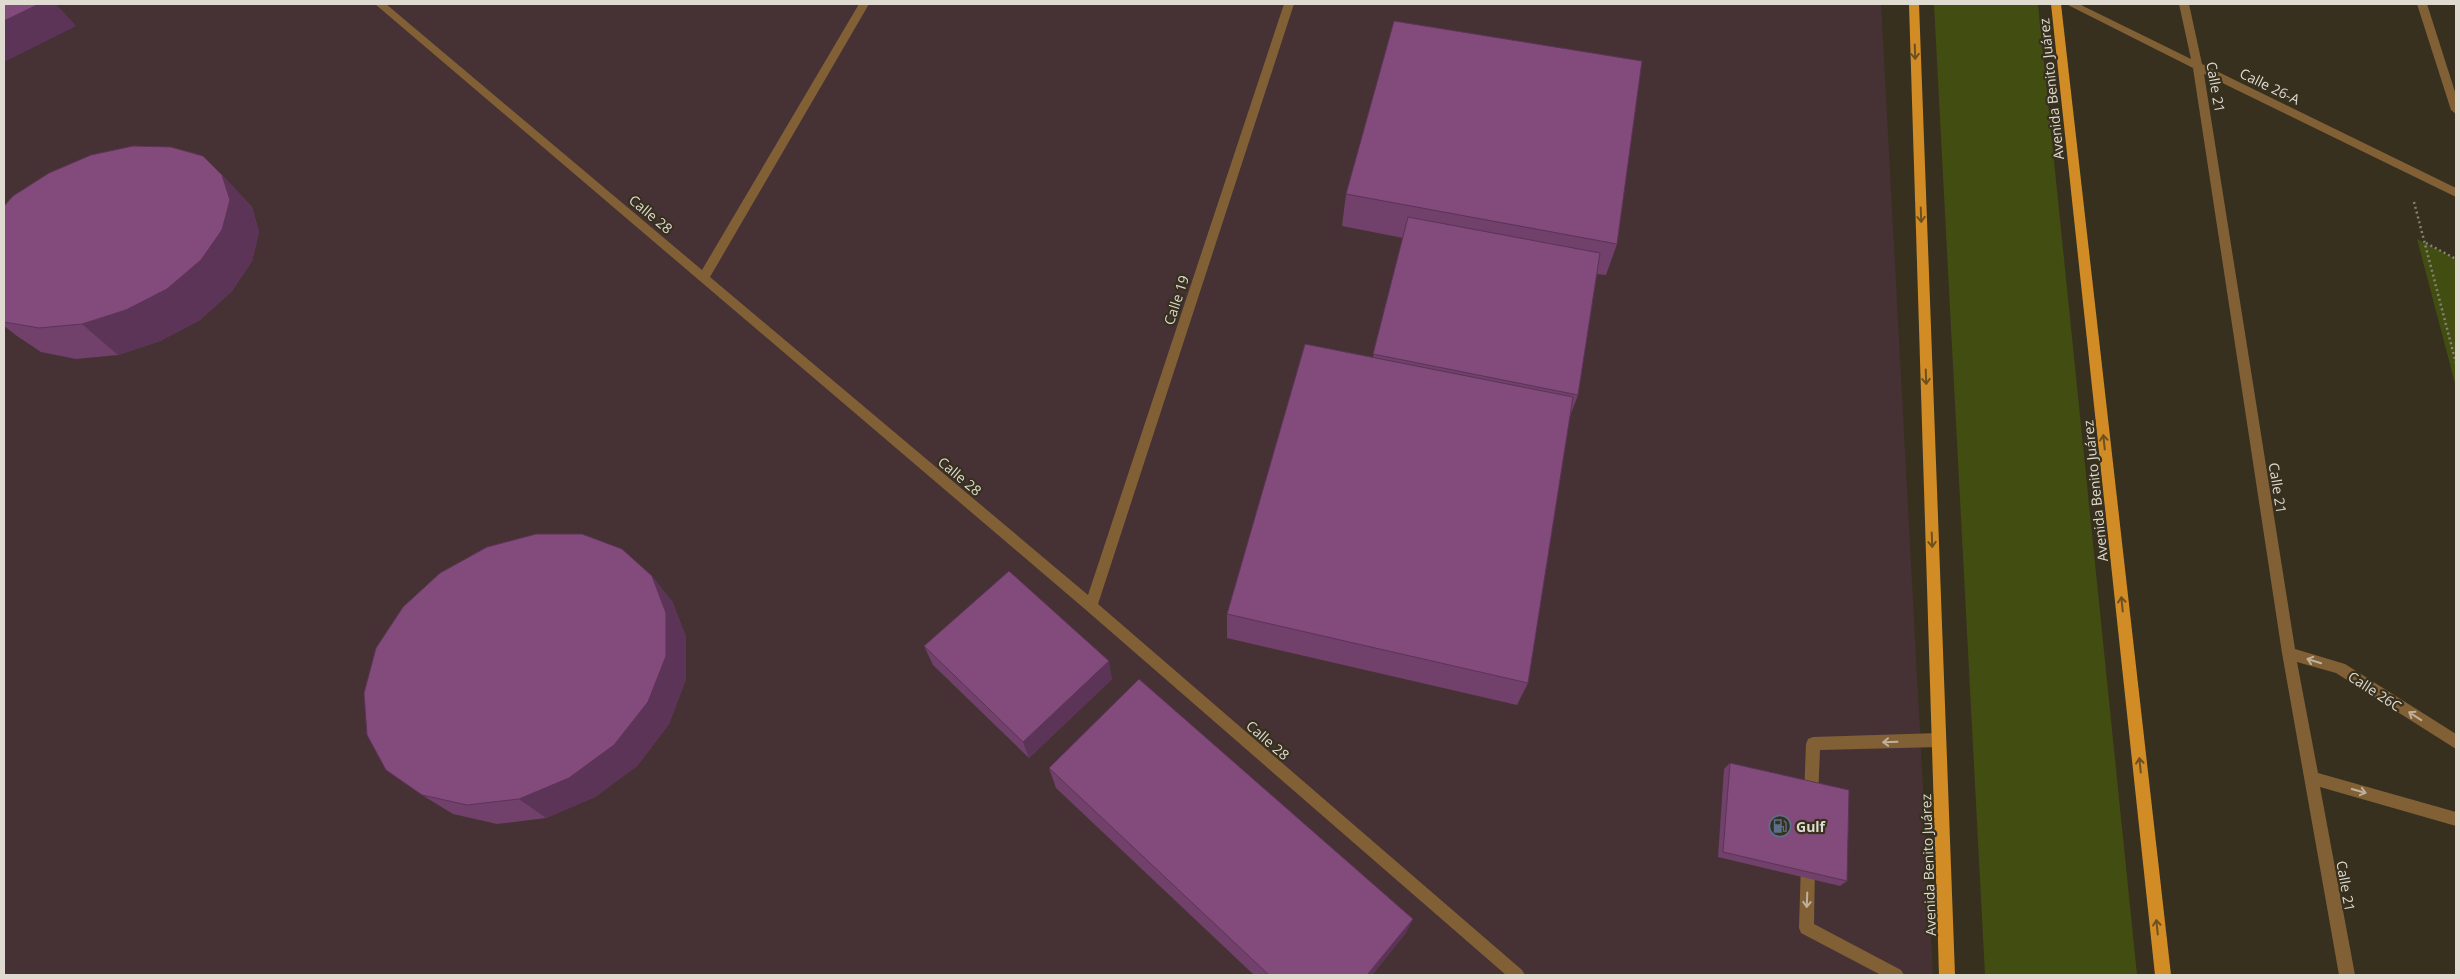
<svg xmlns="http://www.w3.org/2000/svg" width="2460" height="979" font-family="'Open Sans',sans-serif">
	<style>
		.industrial { fill: #463235 }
		.green { fill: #424d12 }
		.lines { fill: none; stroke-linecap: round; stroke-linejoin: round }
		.path { stroke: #878173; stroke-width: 2.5; stroke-dasharray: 2 3; stroke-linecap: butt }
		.minor { fill: #826036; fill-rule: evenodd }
		.major { fill: #d28c26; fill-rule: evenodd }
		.wall { fill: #71406b }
		.shaded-wall { fill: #5c3457 }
		.building { fill: #834a7c; stroke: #5c3457 }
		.oneway { stroke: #6d5021 }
		.oneway2 { stroke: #beb09a }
		.labels { text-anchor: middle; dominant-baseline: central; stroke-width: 4.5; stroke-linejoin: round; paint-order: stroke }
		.street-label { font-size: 14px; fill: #dfdbd0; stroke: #37301f }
		.poi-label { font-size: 14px; font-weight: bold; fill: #dfdbd0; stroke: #37301f; text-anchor: start }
	</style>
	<rect width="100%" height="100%" fill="#37301f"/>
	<!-- industrial -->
	<polygon class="industrial" points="4,4 1881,4 1933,975 4,975"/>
	<!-- green -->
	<g class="green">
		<polygon points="1934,4 2038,4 2137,975 1985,975"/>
		<polygon points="2417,239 2456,259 2456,387"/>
	</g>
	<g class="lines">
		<!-- path -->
		<g class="path">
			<polyline points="2414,202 2456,363"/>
			<polyline points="2426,243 2456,259"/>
		</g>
		<!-- minor -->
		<g class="minor">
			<polygon points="375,4 386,4 702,270 859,4 869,4 710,277 1088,595 1284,4 1294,4 1098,604 1522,970 1525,975 1506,975 1086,610"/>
			<polygon points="2066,4 2079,4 2191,59 2179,4 2189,4 2202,64 2456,188 2456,197 2204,74 2295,649 2345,664 2456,734 2456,749 2336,673 2297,662 2318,773 2456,812 2456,826 2320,787 2355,975 2339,975 2282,653 2193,68"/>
			<polygon points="2417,4 2427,4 2456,95 2456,114 2451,110"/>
			<polygon points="1939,733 1944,735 1946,740 1944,745 1939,747 1820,750 1818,798 1816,803 1811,805 1806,803 1804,798 1806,744 1808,739 1813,737"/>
			<polygon points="1808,856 1813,858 1815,863 1814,924 1901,970 1904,975 1881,975 1801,933 1799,928 1801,863 1803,858"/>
		</g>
		<!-- major -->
		<g class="major">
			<polygon points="1909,4 1919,4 1955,975 1939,975"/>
			<polygon points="2051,4 2061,4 2171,975 2155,975"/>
		</g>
	</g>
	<!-- wall -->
	<g class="wall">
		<polygon points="222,175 252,207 259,232 252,261 232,291 200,320 160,341 118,355 76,359 41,352 17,336 4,326 4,206"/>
		<polygon points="1346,194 1617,244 1606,275 1596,274 1578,395 1569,419 1528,683 1517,705 1227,638 1227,614 1373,357 1403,238 1342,226"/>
		<polygon points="672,601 686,637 686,679 669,724 637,766 595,797 546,818 497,824 453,814 422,795"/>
		<polygon points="924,646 1112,679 1029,758 933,665"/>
		<polygon points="1730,763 1847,881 1840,886 1718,857 1724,769"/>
		<polygon points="1049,768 1413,919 1405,934 1372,975 1254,975 1056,788"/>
	</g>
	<!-- shaded-wall -->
	<g class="shaded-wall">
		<polygon points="39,4 56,4 76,26 4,62 4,21"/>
		<polygon points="222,175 252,207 259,232 252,261 232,291 200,320 160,341 118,355 82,324"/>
		<polygon points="652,576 672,601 686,637 686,679 669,724 637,766 595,797 546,818 519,799"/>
		<polygon points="1109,661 1112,679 1029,758 1023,742"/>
		<polygon points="1413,919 1405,934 1372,975 1367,975"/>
	</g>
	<!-- building -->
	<g class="building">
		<polygon points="4,4 39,4 4,21"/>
		<polygon points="1394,21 1642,61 1617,244 1346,194"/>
		<polygon points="133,146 171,147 203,156 222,175 230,200 222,230 201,260 167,289 126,310 82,324 39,328 4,322 4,206 13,196 49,173 91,155"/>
		<polygon points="1408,217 1600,253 1578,395 1373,354"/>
		<polygon points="1305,344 1573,397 1528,683 1227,614"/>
		<polygon points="536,534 582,534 622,549 652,576 666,613 666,656 648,702 614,745 569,778 519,799 467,805 422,795 386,770 367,735 364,693 376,648 403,607 440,573 487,547"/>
		<polygon points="1009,571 1109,661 1023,742 924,646"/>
		<polygon points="1139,679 1413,919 1367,975 1269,975 1049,768"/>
		<polygon points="1730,763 1849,790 1847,881 1723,852"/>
	</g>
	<!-- one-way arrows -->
	<defs><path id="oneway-shaft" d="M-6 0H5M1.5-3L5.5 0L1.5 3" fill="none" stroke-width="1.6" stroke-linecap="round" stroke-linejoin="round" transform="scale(1.25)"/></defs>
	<g class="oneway">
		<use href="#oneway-shaft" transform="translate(1915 52) rotate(88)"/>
		<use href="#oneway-shaft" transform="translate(1921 215) rotate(88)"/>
		<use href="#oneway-shaft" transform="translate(1926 377) rotate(88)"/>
		<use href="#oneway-shaft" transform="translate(2104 442) rotate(-96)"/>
		<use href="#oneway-shaft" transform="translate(1932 540) rotate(88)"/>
		<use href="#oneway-shaft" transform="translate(2122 604) rotate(-96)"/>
		<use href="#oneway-shaft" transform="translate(2140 765) rotate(-96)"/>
		<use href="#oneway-shaft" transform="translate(2157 927) rotate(-96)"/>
	</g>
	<g class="oneway2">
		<use href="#oneway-shaft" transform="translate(2314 661) rotate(-163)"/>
		<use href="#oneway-shaft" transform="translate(2415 716) rotate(-147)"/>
		<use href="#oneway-shaft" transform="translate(1890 742) rotate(178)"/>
		<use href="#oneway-shaft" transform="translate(2359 791) rotate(16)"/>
		<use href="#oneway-shaft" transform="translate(1807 900) rotate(92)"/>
	</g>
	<!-- icons -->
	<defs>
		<g id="fuel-ring" transform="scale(1.125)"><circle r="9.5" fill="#37301f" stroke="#5c6f8a" stroke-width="1.5"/><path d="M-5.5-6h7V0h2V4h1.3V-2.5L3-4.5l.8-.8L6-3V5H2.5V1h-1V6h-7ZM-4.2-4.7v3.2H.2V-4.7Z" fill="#5c6f8a"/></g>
	</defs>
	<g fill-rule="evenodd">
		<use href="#fuel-ring" x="1780" y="826"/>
	</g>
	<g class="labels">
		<!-- street labels -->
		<g class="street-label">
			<text transform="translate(2270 86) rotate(26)">Calle 26-A</text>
			<text transform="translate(2216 87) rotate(80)">Calle 21</text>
			<text transform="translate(2051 89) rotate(-96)">Avenida Benito Juárez</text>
			<text transform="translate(651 214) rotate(40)">Calle 28</text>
			<text transform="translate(1176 300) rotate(-72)">Calle 19</text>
			<text transform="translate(960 476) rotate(40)">Calle 28</text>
			<text transform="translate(2278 488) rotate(81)">Calle 21</text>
			<text transform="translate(2095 491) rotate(-96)">Avenida Benito Juárez</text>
			<text transform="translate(2375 691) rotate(33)">Calle 26C</text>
			<text transform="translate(1268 740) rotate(41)">Calle 28</text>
			<text transform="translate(1928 865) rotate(-92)">Avenida Benito Juárez</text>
			<text transform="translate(2346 886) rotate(80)">Calle 21</text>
		</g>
		<!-- poi labels -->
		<g class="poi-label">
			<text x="1796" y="826">Gulf</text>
		</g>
	</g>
	<!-- border -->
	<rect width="2460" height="979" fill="none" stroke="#dfdbd0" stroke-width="10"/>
</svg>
